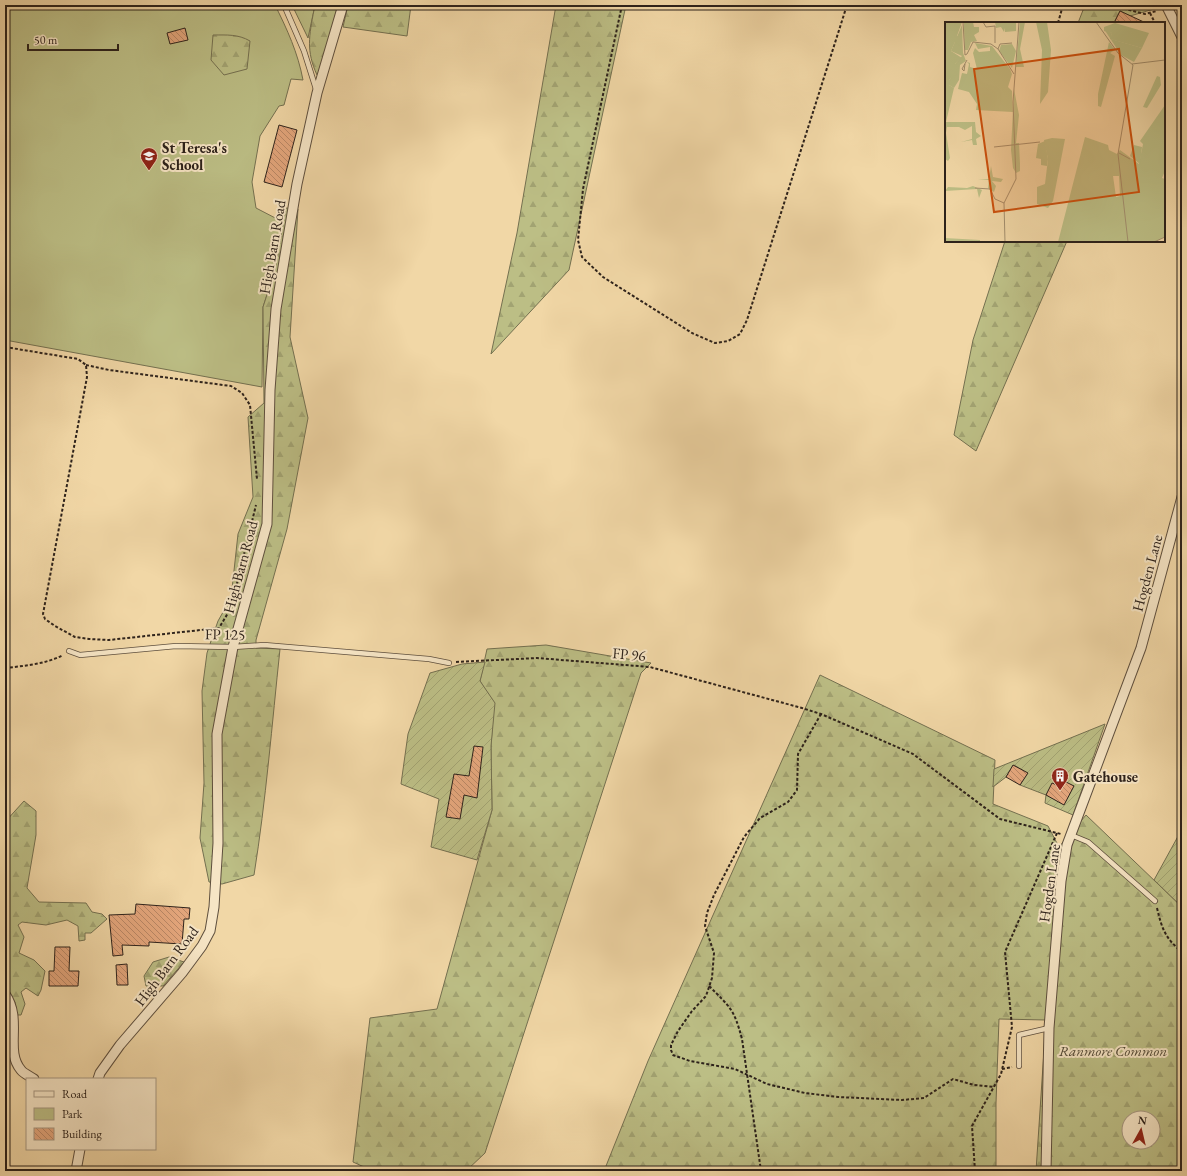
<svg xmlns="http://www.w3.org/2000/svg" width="1187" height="1176" font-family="'EB Garamond',serif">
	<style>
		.green { fill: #bcbe85; stroke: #747050 }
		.forest { fill: url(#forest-firs); stroke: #747050; fill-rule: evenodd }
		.garden { fill: url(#garden-furrows); stroke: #747050 }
		.building { fill: url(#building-back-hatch); stroke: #2d221b }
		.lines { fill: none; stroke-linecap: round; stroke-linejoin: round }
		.lane-casing { stroke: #5e4f3e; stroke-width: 6 }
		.street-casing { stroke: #5e4f3e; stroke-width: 11 }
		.path { stroke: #2d221b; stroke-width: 2; stroke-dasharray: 3 2; stroke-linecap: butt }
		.lane { stroke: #f6e5c5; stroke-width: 4.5 }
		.street { stroke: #f6e5c5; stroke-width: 9 }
		.labels { text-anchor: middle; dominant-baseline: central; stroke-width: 4; stroke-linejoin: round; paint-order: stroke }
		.poi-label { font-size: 15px; font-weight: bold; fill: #2d221b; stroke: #f6e5c5; text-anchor: start }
		.street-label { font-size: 15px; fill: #2d221b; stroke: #f6e5c5 }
		.park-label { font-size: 15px; font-style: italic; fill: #514936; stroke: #f6e5c5 }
		.inset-road { fill: none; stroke: #a38f6e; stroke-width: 1 }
		.view { fill: #cc510e; fill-opacity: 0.15; stroke: #cc510e; stroke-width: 2 }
		.inset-edge { fill: none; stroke: #2d221b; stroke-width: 2 }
	</style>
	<defs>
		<pattern id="forest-firs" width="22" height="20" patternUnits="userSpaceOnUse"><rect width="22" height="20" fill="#bcbe85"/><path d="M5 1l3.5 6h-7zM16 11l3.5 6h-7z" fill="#a2a372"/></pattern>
		<pattern id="garden-furrows" width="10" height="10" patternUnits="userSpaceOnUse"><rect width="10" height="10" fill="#bcbe85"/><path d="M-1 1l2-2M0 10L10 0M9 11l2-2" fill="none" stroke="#a2a372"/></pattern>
		<pattern id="building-back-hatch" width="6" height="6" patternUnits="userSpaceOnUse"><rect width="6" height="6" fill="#e4a67c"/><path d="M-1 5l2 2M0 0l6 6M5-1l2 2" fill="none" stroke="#b98765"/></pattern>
	</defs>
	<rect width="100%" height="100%" fill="#f1d7a6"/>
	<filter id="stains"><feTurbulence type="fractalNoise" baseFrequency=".005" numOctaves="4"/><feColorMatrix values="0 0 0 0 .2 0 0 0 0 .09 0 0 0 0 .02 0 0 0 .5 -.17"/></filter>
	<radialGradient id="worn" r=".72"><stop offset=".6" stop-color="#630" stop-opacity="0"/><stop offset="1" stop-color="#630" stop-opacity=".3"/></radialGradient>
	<!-- green -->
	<g class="green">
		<path d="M5 5H275C287 29 298 53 303 80L291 79 284 105 279 106 260 136 252 182 256 208 283 222 275 270 263 307 262 387 5 340Z"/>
		<polygon points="292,5 321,5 314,10 308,38"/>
	</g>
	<!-- forest -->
	<g class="forest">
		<path d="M321 5H338L320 73 317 75C306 51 309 36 314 10Z"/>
		<polygon points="348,5 411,5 407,36 343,27"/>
		<polygon points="556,5 626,5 569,270 491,354 517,233"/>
		<polygon points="1085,5 1158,5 1154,9 1130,16 1120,11 1114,23 1078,23"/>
		<path d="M213 35C227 35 238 34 250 41L247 69 224 75 211 60Z"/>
		<path d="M286 208 298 209 290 337 308 418 287 529 256 640V648L280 649C272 724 266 800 254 875L222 884 209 882 200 838 204 783 202 691 207 653 212 638 218 621 231 598 238 534 253 497 248 417 264 403 263 307 275 270Z"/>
		<polygon points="1005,241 1067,241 976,451 954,435 973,340"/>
		<polygon points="546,645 651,663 641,673 485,1153 466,1171 373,1171 353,1162 370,1018 437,1009 492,810 491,746 494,703 480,681 487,649"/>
		<path d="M820 675 995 760 993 804 1048 826 1059 847 1086 815 1182 907V1171H1036L1046 1020 999 1019 996 1103V1171H604L648 1061ZM1129 1118H1153V1142H1129Z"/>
		<polygon points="24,801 36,811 36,835 27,888 39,902 86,903 92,912 102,914 107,919 91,933 85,933 85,940 79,941 78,926 67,920 46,925 22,922 18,925 24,937 19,953 34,960 45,971 41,990 38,996 26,988 21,992 25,1004 21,1015 17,1015 15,1002 5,991 5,822"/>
		<polygon points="169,957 184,962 163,986 146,986 144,976 153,962"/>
	</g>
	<!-- garden -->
	<g class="garden">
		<polygon points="485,662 480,681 495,703 491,746 492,810 477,860 431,847 439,799 401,784 408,734 430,673 462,664"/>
		<polygon points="1105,724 1073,815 1045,803 1046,795 1020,785 1027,773 1014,765 1006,777 993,787 994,769"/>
		<polygon points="1182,829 1182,907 1154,880"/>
	</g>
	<!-- building -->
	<g class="building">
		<polygon points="1120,11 1146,23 1114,23"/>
		<polygon points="185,28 188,40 170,44 167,33"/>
		<polygon points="279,125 297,130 282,187 264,182"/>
		<polygon points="474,746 483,747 477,798 464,795 460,819 446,817 454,774 469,776"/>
		<polygon points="1013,765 1028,773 1020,785 1006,777"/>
		<polygon points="1060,779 1074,786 1064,805 1046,795 1052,783 1057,785"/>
		<polygon points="136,904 190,908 189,919 184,919 182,944 149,942 149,946 122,945 123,955 113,956 109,915 135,914"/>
		<polygon points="55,947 70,947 69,971 79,971 78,986 49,986 49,971 54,971"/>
		<polygon points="127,964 128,985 117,985 116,965"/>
	</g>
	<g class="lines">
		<!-- lane casing -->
		<g class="lane-casing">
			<g id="lane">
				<polyline points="284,5 304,51 316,89"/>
				<polyline points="69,651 80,655 176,646 233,647 264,645 429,659 449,663"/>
				<polyline points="1071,835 1088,842 1155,901"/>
				<polyline points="1019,1066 1019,1035 1049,1028"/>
			</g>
		</g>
		<!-- street casing -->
		<g class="street-casing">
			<g id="street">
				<polyline points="1166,5 1182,37"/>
				<path d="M5 994C23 1020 4 1050 21 1070 24 1074 30 1076 34 1079"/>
				<polyline points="98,1079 100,1073 120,1045 182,973 202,946 210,931 214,907 218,843 217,734 233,647 267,524 270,390 276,309 297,184 317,93 343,5"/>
				<polyline points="76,1171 80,1149"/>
				<polyline points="1046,1171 1049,1028 1061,881 1067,845 1141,648 1182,497"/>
			</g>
		</g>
		<!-- path -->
		<g class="path">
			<polyline points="622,5 583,189 578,240 582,257 603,277 692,333 715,343 728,341 740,334 747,320 847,5"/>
			<polyline points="1109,5 1145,14 1157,11"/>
			<polyline points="1150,13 1155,23"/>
			<polyline points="1058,23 1063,5"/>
			<polyline points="5,347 78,359 86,365 87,377 43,614 45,619 55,626 75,637 89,639 109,640 219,628 231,608 256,505"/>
			<polyline points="86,365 109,370 231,386 242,393 250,405 257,479"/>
			<polyline points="456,662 537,658 650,667 802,708 821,714 913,754 1000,819 1061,834"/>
			<path d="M5 668C24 666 46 664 63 655"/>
			<polyline points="821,714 798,754 797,790 788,802 760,818 744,837 714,895 707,913 705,926 714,953 712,978 706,996 692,1011 678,1031 671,1045 671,1050 673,1055 690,1061 735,1069 767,1084 805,1093 838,1097 902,1100 924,1098 953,1079 974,1085 994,1087"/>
			<path d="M1157 908C1162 929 1165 938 1182 952"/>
			<path d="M709 986C731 1008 734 1009 742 1039L761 1171"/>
			<polyline points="1002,1069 1012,1067"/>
			<polyline points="975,1171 972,1126 1001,1074 1012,1027 1005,952 1057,833"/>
		</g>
		<!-- lane -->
		<use href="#lane" class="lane"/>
		<!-- street -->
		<use href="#street" class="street"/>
	</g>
	<!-- icons -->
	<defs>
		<g id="school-pin" transform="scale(0.9)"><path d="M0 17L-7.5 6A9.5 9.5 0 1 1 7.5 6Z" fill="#8f2418" stroke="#f6e5c5"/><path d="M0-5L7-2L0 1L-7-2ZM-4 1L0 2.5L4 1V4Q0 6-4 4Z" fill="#fff"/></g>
		<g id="building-pin" transform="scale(0.9)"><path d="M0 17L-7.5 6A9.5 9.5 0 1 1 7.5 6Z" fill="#8f2418" stroke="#f6e5c5"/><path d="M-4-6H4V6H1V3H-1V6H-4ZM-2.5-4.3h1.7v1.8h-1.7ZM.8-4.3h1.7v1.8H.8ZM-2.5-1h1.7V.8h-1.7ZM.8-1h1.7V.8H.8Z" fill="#fff"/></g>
	</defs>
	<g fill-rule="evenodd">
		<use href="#school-pin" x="149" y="156"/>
		<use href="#building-pin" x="1060" y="776"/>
	</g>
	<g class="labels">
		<!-- poi labels -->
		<g class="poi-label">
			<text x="162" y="147">St Teresa's<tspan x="162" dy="17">School</tspan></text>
			<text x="1073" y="776">Gatehouse</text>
		</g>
		<!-- street labels -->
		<g class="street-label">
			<text transform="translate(272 247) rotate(-80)">High Barn Road</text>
			<text transform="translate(240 567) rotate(-75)">High Barn Road</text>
			<text transform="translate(1147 573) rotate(-75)">Hogden Lane</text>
			<text transform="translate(225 634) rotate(1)">FP 125</text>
			<text transform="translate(629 654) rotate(5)">FP 96</text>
			<text transform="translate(1049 883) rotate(-82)">Hogden Lane</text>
			<text transform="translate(166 966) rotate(-53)">High Barn Road</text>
		</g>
		<!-- park labels -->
		<g class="park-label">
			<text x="1113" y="1050">Ranmore Common</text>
		</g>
	</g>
	<!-- overview -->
	<g transform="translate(945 22)">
		<rect width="220" height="220" fill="#f1d7a6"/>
		<path d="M19 0H28L29 5H34V10L29 13 32 19 26 20 19 7ZM50 0 71 1V9L60 10 59 6V10L56 5 51 6ZM17 3 18 31 21 39 15 43 14 58 9 66 4 63V58L8 54 10 42 17 34 6 29ZM159 7 167 11 166 17 197 26 189 40 176 33ZM30 21 47 24 65 47 67 52 63 65 67 69 68 90 31 88 32 82 24 70 13 67 17 51 22 52 24 42 22 40 25 41V45L32 47 28 31 30 26 34 30 45 29V25L33 27ZM67 22 71 29 67 46 54 29 56 23Z" fill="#bcbe85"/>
		<path d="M0 0H17L12 14 17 16V26L10 20 6 29 17 36 10 42 12 52 4 58V63L9 66 1 100H30L31 110 36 114 31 117 32 123H28L27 118 16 120 27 117V104L20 108 14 105H2L1 111 5 136 3 139 0 137ZM75 0H80L75 27 79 45H71ZM91 0H102L106 28 103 70 95 82 97 28ZM25 6 26 20 23 28H20L19 7ZM164 20 170 28 165 31 170 34 156 85 153 84V72ZM212 54 215 55 216 63 202 86 198 85ZM69 67 74 93 71 121H74L75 142V149L71 151 68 146 66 128ZM220 83V149L217 156 220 157V215L209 220H113L140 115 163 123 164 128 172 132 175 128 194 142 198 122 195 119ZM168 154H174L175 174 171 175ZM107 116 120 117 108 179 103 186 92 182V165L100 162 103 137 99 118ZM46 144 48 155 58 157 56 160 47 159 51 164 49 170 43 166 44 158H33L44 157ZM28 164 37 168 34 176 32 167 0 169 3 165 22 166ZM0 216 35 218V220H0Z" fill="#bcbe85" fill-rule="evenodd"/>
		<path d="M170 1 204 11 197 26 165 17 167 11 159 9V5ZM100 119 103 137 102 144 96 143V137L91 136 93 122ZM189 123 197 125 195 142 185 134Z" fill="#bcbe85"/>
		<path class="inset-road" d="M18 0 20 33 22 32 28 20 46 22 53 27 69 52M38 0 41 5 50 4V21M151 0 173 31 188 43 173 132 183 220M53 27 55 22 67 21M20 42 19 49 17 47 22 38M187 42 220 38M49 125 95 120M174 131 185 137M30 166 45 167 50 177 59 181M60 220 59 181 71 157 68 80 74 0M209 220 220 215"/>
		<path class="view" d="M174 27 194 170 49 190 29 47Z"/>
		<rect width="220" height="220" class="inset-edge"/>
	</g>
	<!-- margin -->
	<rect width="1187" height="1176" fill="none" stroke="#f1d7a6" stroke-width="20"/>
	<rect x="6" y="6" width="1175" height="1164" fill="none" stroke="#2d221b" stroke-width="2"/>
	<rect x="10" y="10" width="1167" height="1156" fill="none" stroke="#2d221b"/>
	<!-- legend -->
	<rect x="26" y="1078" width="130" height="72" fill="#f6e5c5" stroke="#a69781"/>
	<rect x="34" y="1091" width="20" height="6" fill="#f6e5c5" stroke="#a69781"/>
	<text x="62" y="1098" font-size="12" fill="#2d221b">Road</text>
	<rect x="34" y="1108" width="20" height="12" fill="#bcbe85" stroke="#a69781"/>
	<text x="62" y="1118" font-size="12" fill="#2d221b">Park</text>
	<rect x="34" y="1128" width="20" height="12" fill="url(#building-back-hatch)" stroke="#a69781"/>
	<text x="62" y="1138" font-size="12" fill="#2d221b">Building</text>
	<!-- north arrow -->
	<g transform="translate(1141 1130) rotate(8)"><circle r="19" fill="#f6e5c5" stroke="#a69781"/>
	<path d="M0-3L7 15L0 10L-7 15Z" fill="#8f2418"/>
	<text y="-6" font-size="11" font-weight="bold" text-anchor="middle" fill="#2d221b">N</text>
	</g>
	<!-- scale -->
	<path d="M28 44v6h90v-6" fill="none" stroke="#2d221b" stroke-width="2"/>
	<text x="34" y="44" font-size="12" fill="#2d221b" stroke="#f6e5c5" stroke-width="3" paint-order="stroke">50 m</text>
	<rect width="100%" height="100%" filter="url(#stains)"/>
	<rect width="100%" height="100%" fill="url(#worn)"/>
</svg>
